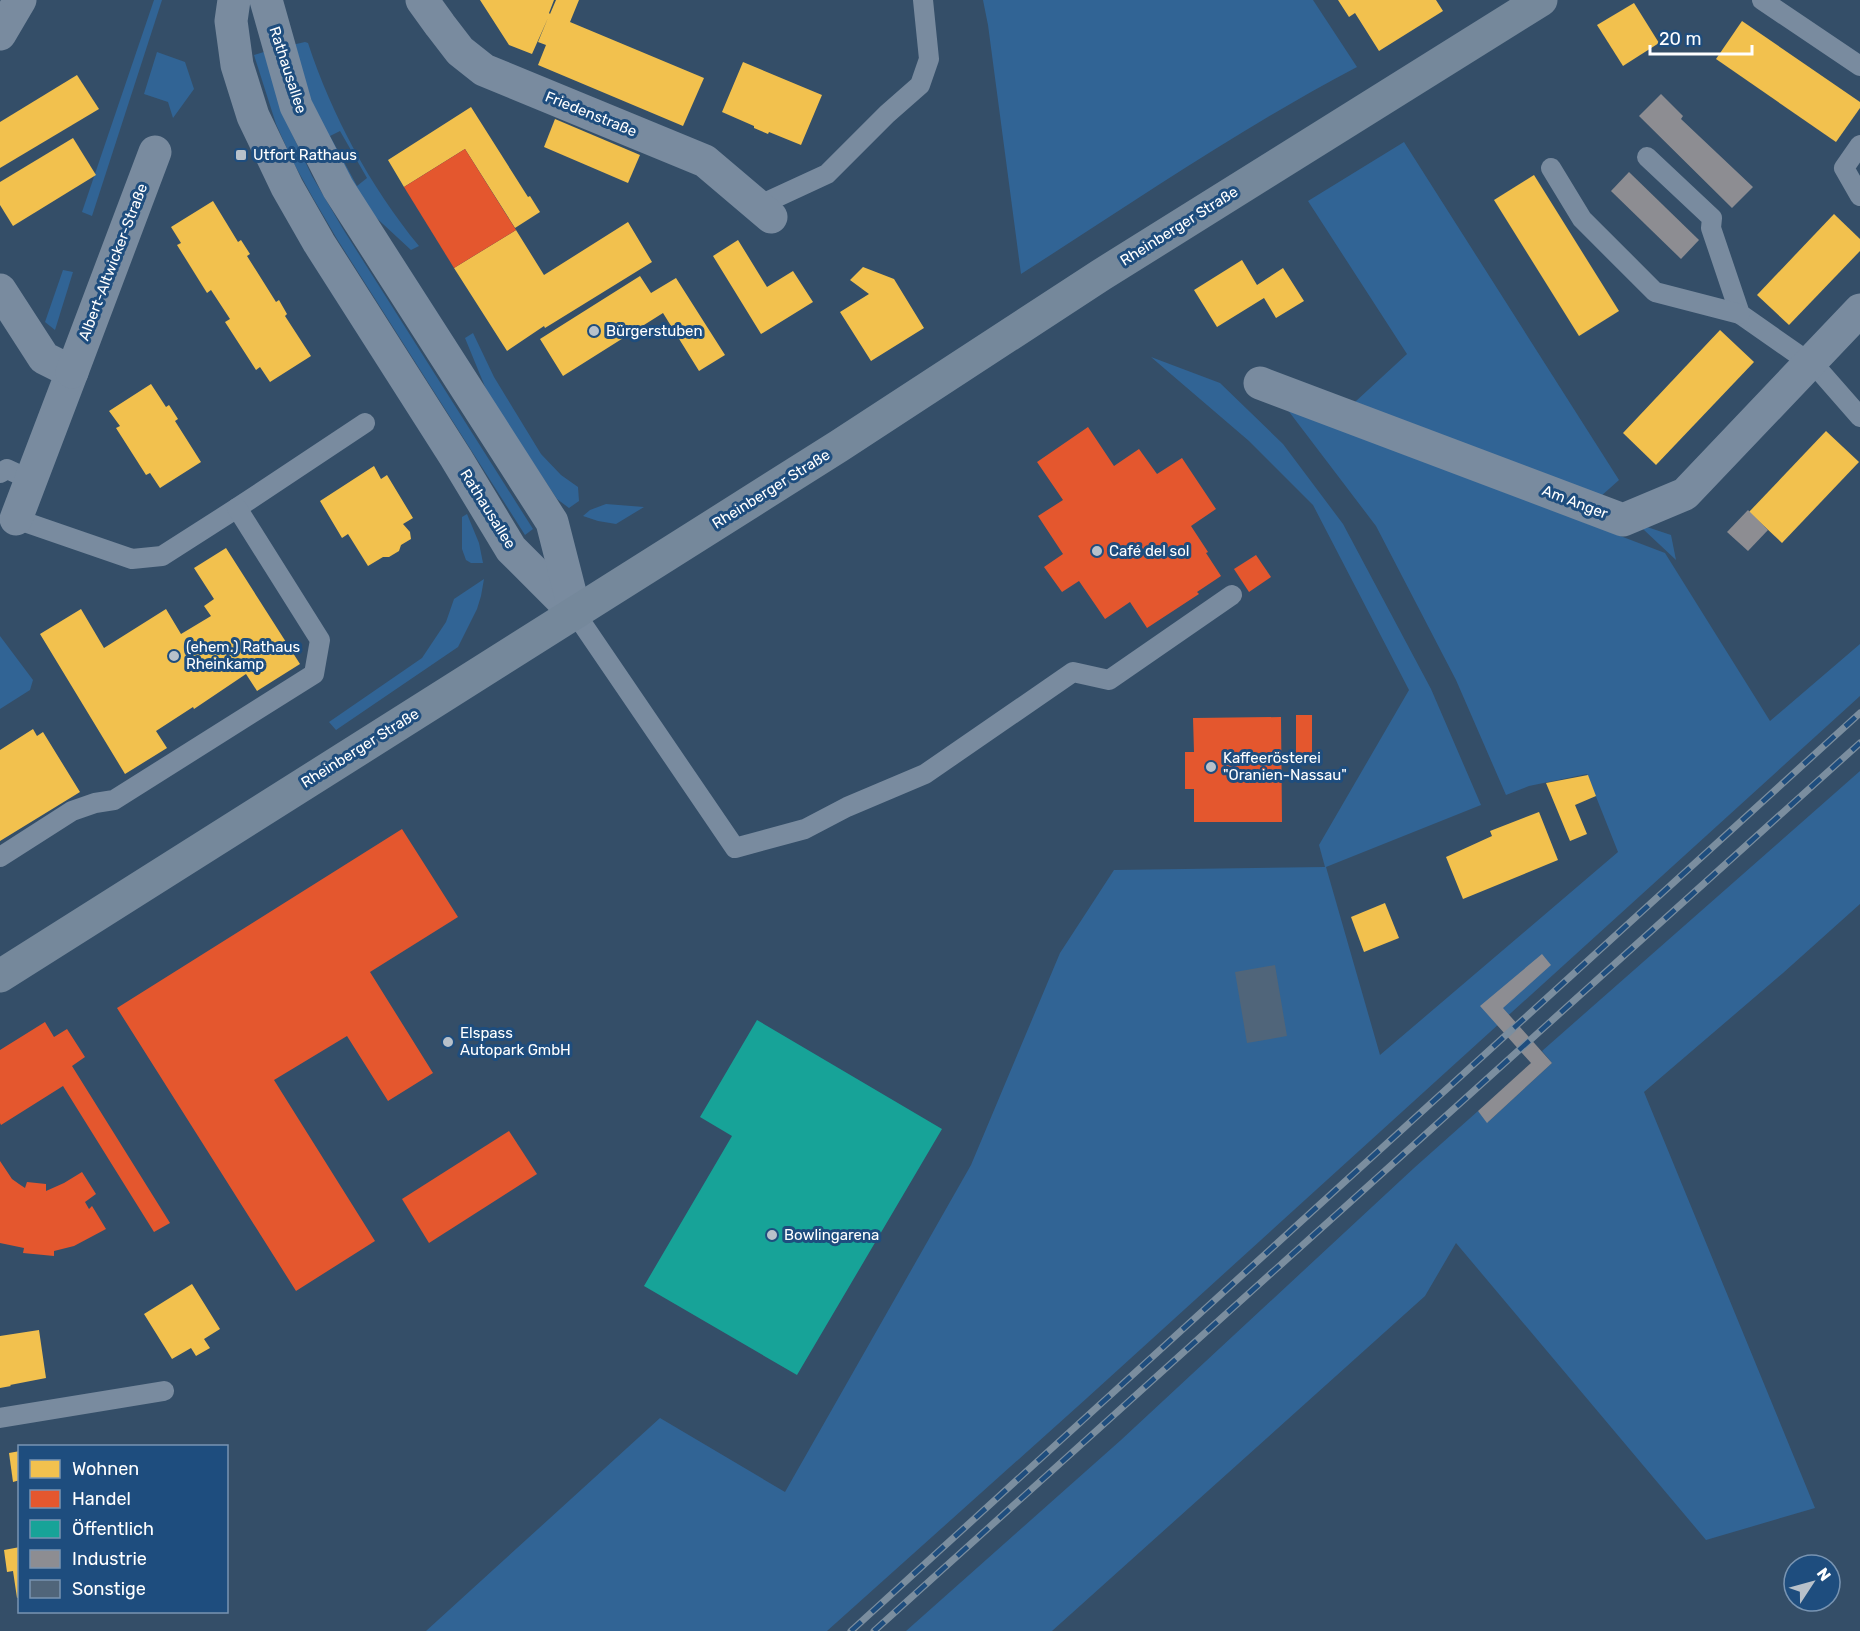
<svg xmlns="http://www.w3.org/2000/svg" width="1860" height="1631" font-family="Rubik,sans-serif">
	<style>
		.green { fill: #316495; fill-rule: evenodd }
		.homes { fill: #f2c14e }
		.shops { fill: #e4572e }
		.public { fill: #17a398 }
		.industry { fill: #8d8d92 }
		.building { fill: #50657a }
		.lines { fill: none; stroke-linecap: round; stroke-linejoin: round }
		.service { stroke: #798b9f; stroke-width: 20 }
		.minor { stroke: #798b9f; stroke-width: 33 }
		.tertiary { stroke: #798b9f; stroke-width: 33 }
		.secondary { stroke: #75889b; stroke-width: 33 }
		.rail-casing { stroke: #7b8e9f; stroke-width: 7 }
		.rail { stroke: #1e4d7e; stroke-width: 4.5; stroke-dasharray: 14; stroke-linecap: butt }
		.poi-dot { fill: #b8c1ca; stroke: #1e4d7e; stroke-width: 2 }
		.labels { text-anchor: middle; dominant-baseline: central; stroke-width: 6; stroke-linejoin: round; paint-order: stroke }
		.street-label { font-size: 15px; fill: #fff; stroke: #1e4d7e }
		.poi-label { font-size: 15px; fill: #fff; stroke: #1e4d7e; text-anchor: start }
	</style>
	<rect width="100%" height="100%" fill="#344e68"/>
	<!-- green -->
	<g class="green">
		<polygon points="154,0 162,0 92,216 82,212"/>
		<path d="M983 0H1313L1357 67C1241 128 1132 203 1021 274L988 25Z"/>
		<path d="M305 42 308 43C332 116 370 186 419 246L411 250 370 212 315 115 292 45ZM340 131 367 178 357 186 330 136Z"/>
		<polygon points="157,52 185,62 194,89 173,118 168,102 144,94"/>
		<polygon points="264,52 284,117 312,176 343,229 533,529 525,535 337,239 313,198 293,162 276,124 254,55"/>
		<polygon points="1404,142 1619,480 1600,497 1355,402 1407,354 1308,201"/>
		<polygon points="63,270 73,272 55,330 45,322"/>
		<polygon points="473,333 494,377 541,454 561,475 578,487 579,501 569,508 557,499 488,394 465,338"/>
		<polygon points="1151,357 1220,383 1283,444 1343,524 1431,689 1481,805 1326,867 1380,1055 1618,852 1587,774 1529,786 1506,795 1456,680 1376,526 1287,409 1665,553 1770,721 1860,644 1860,696 1087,1398 827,1631 426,1631 660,1418 785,1492 971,1165 1060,953 1114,870 1325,867 1319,845 1409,690 1313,505 1249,441"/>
		<polygon points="606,504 644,507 616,524 598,521 583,516 590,510"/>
		<polygon points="467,514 479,543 483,563 471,563 466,560 462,549 462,517"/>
		<polygon points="1647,527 1671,535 1676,560 1643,529"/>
		<polygon points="484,579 481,596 477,609 458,647 336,730 329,722 422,658 446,622 454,599"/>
		<polygon points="0,636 33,680 30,690 0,709"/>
		<polygon points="1860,771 1860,904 1783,973 1644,1092 1815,1508 1706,1540 1456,1243 1425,1296 1052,1631 906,1631 1121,1440 1414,1168 1478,1111 1488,1122 1552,1063 1542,1051"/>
	</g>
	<!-- homes -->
	<g class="homes">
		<polygon points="480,0 554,0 549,13 550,14 556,0 579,0 570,22 704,78 683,126 538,65 546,45 538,42 548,18 532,54 509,45"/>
		<polygon points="1338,0 1436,0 1443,11 1379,51 1355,13 1349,17"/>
		<polygon points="1634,3 1659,43 1623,66 1597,25"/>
		<polygon points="1742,21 1860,102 1860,108 1836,142 1716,59"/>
		<polygon points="743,62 822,95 801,145 769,132 768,134 754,128 754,126 722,112"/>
		<polygon points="77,75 99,109 0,168 0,122"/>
		<polygon points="471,107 528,197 530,196 540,212 515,228 465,149 404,187 388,160"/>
		<polygon points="555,119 640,155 628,183 544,147"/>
		<polygon points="73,138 96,175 13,226 0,205 0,182"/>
		<polygon points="1534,175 1619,311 1579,336 1494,200"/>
		<polygon points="213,201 238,242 241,240 250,254 247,256 276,302 279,300 287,314 285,316 311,356 270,382 260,367 256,370 225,322 230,319 211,290 207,293 177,245 181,243 171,227"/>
		<polygon points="1834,214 1860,239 1860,251 1789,325 1757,295"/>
		<polygon points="628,222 652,262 545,328 544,326 507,351 454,268 516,230 544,275"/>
		<polygon points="738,240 767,287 793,271 813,302 761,334 713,256"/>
		<polygon points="1242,260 1257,285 1283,268 1304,301 1276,318 1264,298 1217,327 1194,290"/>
		<polygon points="863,267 894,279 924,328 871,361 840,312 869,294 850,280"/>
		<polygon points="640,276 651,293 676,278 725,355 699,371 663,313 563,376 540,339"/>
		<polygon points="1720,330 1754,362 1656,465 1623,433"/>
		<polygon points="151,384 166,407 169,405 178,419 175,421 201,462 160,488 150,473 146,475 116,428 120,426 109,411"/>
		<polygon points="1826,431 1859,462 1782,543 1749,512"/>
		<polygon points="374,466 381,479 387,475 413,518 403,524 410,532 411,539 401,545 399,551 389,557 383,557 368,566 348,534 342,538 320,501"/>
		<polygon points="226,548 300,664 257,691 246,674 194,709 193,707 156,731 167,748 125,774 40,634 81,609 104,648 166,609 181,634 211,616 204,606 214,599 194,568"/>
		<polygon points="33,729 37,736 43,732 80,792 0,841 0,750"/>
		<polygon points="1588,775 1596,796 1575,805 1587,834 1570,841 1546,783"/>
		<polygon points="1539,812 1558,860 1463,899 1446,857 1492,836 1490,831"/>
		<polygon points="1385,903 1399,938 1364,952 1351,917"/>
		<polygon points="192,1284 220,1329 204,1339 210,1348 196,1356 191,1348 172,1359 144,1314"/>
		<polygon points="39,1330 46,1378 10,1385 11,1386 0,1388 0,1336"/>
		<polygon points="20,1451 20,1480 13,1482 9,1453"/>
		<polygon points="20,1547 20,1597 17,1598 13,1571 7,1572 4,1550"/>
	</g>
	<!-- shops -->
	<g class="shops">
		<polygon points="465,149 516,230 454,268 404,187"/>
		<polygon points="1088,427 1114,466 1139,449 1157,474 1182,458 1216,509 1191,526 1208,552 1206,553 1221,576 1197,592 1199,594 1147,628 1130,602 1105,619 1079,581 1062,592 1044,567 1063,554 1038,516 1063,500 1037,462"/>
		<polygon points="1256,555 1271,577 1249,592 1234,569"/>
		<rect x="1296" y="715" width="16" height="40"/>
		<polygon points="1281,717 1282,822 1194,822 1194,789 1185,789 1185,752 1194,752 1193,718"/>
		<polygon points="402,829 458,917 370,972 433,1073 388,1101 347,1036 274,1080 375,1241 296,1291 117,1008"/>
		<polygon points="45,1022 54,1037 67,1029 85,1057 72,1066 170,1223 154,1232 63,1086 1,1125 0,1123 0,1050"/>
		<polygon points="509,1131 537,1174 429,1243 402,1199"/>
		<polygon points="0,1161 12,1179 19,1184 25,1188 27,1182 46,1184 46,1191 64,1183 82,1172 96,1194 85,1202 89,1209 92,1206 106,1229 74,1246 54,1251 54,1256 23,1253 24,1248 0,1243"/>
	</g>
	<!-- public -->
	<polygon class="public" points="757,1020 942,1129 797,1375 644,1286 732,1136 700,1117"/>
	<!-- industry -->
	<g class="industry">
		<polygon points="1661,94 1683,116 1681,119 1753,187 1732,208 1639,116"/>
		<polygon points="1629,172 1699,240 1681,259 1611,191"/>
		<polygon points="1748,510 1768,530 1748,551 1727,532"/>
		<polygon points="1542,954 1551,965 1503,1008 1552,1063 1487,1123 1478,1111 1531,1063 1480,1006"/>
	</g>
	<!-- building -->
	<polygon class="building" points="1275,965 1287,1036 1247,1043 1235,972"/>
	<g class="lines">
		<!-- service -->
		<g class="service">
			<polyline points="1762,0 1860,66"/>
			<polyline points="1860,145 1844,168 1860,196"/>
			<polyline points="1647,157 1712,218 1711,228 1740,314 1810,363"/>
			<polyline points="1551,168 1582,219 1655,292 1740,314"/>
			<polyline points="758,206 827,174 887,114 920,85 929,59 923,0"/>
			<polyline points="1811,361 1860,417"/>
			<polyline points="0,473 7,469 31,480"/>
			<polyline points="16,519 132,559 162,556 237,508 365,423"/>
			<polyline points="575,613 735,848 805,829 847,807 925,774 1073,672 1109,680 1232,595"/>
			<polyline points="0,857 72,811 95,803 114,800 314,674 320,640 237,508"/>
			<polyline points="0,1418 164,1391"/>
		</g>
		<!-- minor -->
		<g class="minor">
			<polyline points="422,0 440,25 460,51 484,70 705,161 771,217"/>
			<polyline points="0,34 20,0"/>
			<polyline points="0,290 44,358 72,372 16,519"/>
			<polyline points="72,372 155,152"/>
			<polyline points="1260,383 1623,520 1685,494 1860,310"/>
		</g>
		<!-- tertiary -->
		<g class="tertiary">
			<polyline points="234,0 231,21 237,65 253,116 287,187 319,243 456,458 511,549 575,613"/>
			<polyline points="266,0 296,106 338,188 552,522 575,612"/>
		</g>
		<!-- secondary -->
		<polyline class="secondary" points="0,976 839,446 1101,275 1541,0"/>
		<!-- rail casing -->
		<g class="rail-casing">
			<g id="rail">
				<polyline points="851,1631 1860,713"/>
				<polyline points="874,1631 1860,743"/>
			</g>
		</g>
		<!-- rail -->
		<use href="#rail" class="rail"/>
	</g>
	<!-- markers -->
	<g class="poi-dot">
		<rect x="235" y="149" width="12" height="12" rx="3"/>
		<circle cx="594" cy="331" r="6"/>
		<circle cx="1097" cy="551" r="6"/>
		<circle cx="174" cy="656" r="6"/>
		<circle cx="1211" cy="767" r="6"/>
		<circle cx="448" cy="1042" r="6"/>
		<circle cx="772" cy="1235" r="6"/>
	</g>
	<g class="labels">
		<!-- street labels -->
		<g class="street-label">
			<text transform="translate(288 70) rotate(72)">Rathausallee</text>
			<text transform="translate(591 114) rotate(22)">Friedenstraße</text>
			<text transform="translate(1179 226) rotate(-32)">Rheinberger Straße</text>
			<text transform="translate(113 262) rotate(-69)">Albert-Altwicker-Straße</text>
			<text transform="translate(771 489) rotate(-32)">Rheinberger Straße</text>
			<text transform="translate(1575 502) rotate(21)">Am Anger</text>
			<text transform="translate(488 509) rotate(58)">Rathausallee</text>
			<text transform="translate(360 748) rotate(-32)">Rheinberger Straße</text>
		</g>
		<!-- poi labels -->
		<g class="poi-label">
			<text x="253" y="155">Utfort Rathaus</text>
			<text x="606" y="331">Bürgerstuben</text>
			<text x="1109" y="551">Café del sol</text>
			<text x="186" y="647">(ehem.) Rathaus<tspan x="186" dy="17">Rheinkamp</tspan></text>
			<text x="1223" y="758">Kaffeerösterei<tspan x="1223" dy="17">"Oranien-Nassau"</tspan></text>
			<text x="460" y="1033">Elspass<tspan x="460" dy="17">Autopark GmbH</tspan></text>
			<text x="784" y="1235">Bowlingarena</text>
		</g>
	</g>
	<!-- legend -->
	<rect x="18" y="1445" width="210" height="168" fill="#1e4d7e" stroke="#7894b2" stroke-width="1.5"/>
	<rect x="30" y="1460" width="30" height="18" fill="#f2c14e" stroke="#7894b2" stroke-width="1.5"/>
	<text x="72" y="1475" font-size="18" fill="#ffffff">Wohnen</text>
	<rect x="30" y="1490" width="30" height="18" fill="#e4572e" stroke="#7894b2" stroke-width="1.5"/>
	<text x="72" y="1505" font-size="18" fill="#ffffff">Handel</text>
	<rect x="30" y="1520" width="30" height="18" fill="#17a398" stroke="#7894b2" stroke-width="1.5"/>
	<text x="72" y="1535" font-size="18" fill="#ffffff">Öffentlich</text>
	<rect x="30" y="1550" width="30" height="18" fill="#8d8d92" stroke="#7894b2" stroke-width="1.5"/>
	<text x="72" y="1565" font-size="18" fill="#ffffff">Industrie</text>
	<rect x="30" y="1580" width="30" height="18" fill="#50657a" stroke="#7894b2" stroke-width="1.5"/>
	<text x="72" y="1595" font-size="18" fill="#ffffff">Sonstige</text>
	<!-- north arrow -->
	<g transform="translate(1812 1583) rotate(54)"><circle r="28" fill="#1e4d7e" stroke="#7894b2" stroke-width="1.5"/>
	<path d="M0-4.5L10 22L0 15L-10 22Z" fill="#b8c1ca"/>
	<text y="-9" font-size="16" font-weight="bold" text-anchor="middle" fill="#ffffff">N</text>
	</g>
	<!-- scale -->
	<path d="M1650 45v9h102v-9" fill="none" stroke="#ffffff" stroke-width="3"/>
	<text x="1659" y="45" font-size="18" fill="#ffffff" stroke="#1e4d7e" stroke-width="4.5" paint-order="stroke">20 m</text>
</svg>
